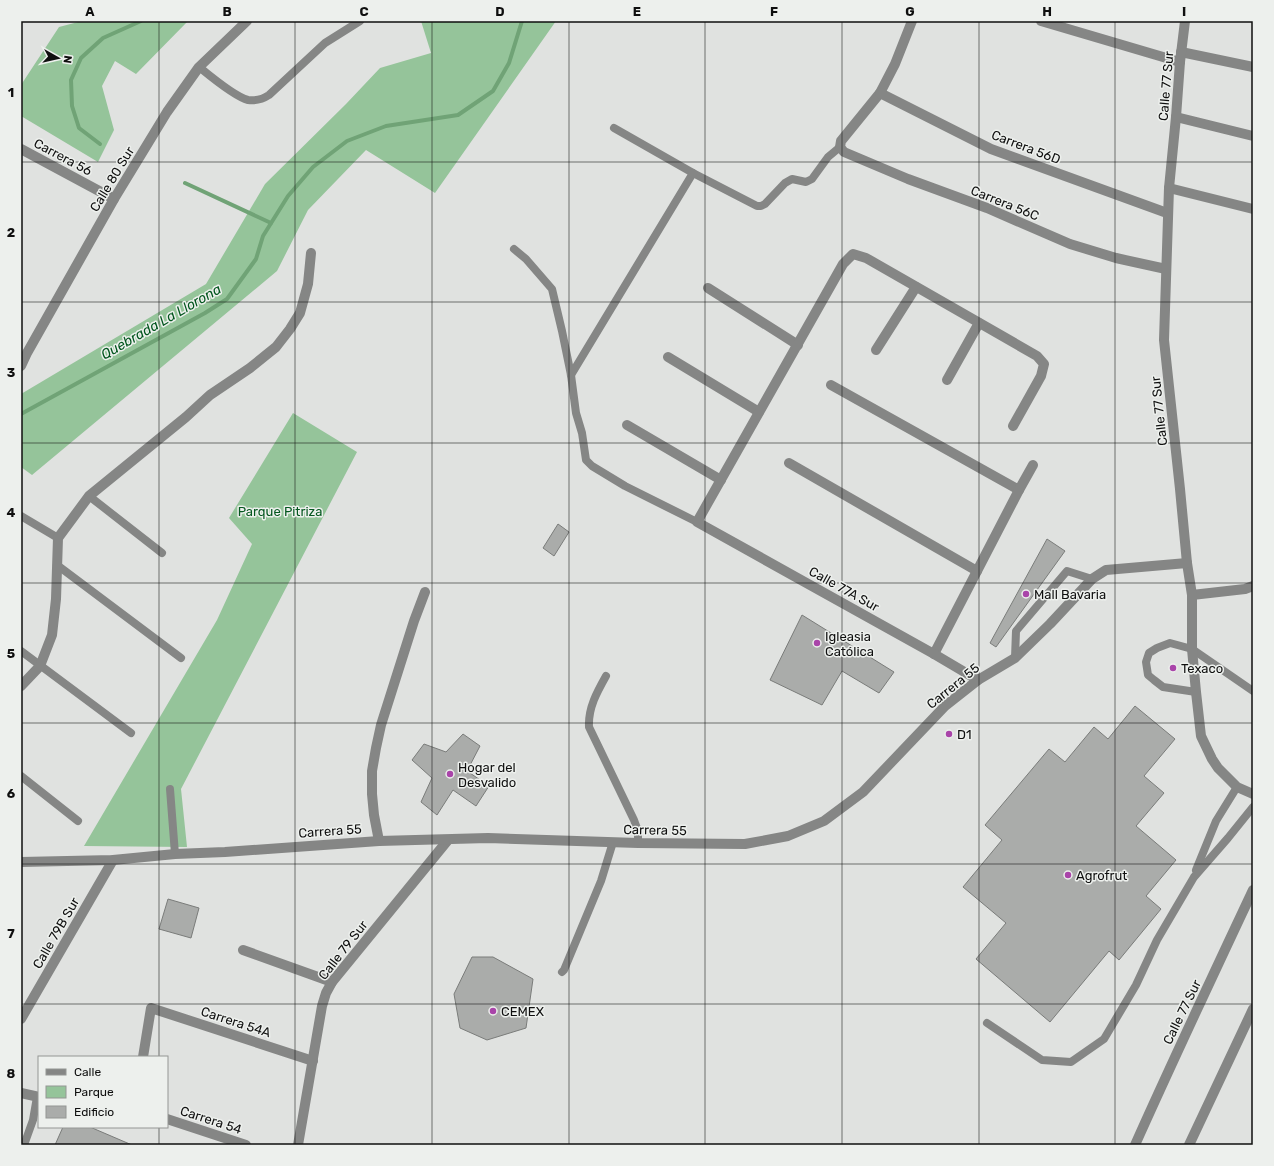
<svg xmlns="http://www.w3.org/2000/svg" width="1274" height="1166" font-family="Rubik,sans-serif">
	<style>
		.green { fill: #95c49a }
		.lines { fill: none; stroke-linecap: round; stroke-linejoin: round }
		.stream { stroke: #70a376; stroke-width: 4 }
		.building { fill: #aaacaa; stroke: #7a7c7a }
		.service { stroke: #858685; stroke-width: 8 }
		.minor { stroke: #858685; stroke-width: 10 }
		.tertiary { stroke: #858685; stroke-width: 10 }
		.grid { fill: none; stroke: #0f0f0f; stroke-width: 1; stroke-opacity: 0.55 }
		.poi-dot { fill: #a944a9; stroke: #edf0ed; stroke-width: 1.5 }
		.labels { text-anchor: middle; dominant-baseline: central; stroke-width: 3; stroke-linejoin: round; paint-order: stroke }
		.street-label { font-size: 13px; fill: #0f0f0f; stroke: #edf0ed }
		.park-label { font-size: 13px; fill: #04571f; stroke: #edf0ed }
		.poi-label { font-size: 13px; fill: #0f0f0f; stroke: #edf0ed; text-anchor: start }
		.water-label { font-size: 14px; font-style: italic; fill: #01551d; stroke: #edf0ed }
		.neatline { fill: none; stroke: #0f0f0f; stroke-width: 1.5 }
		.grid-label { font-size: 13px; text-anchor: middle; font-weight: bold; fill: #0f0f0f }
	</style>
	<rect width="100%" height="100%" fill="#e0e2e0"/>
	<!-- green -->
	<g class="green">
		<polygon points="82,21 188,21 136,74 115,61 102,86 114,130 98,162 21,116 21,85 59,27"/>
		<polygon points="421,21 556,21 435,193 366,150 308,210 277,271 32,475 21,467 21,394 206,284 265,184 346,104 380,68 431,53"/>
		<polygon points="293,413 357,452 181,789 187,847 84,846 217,620 252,544 229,518"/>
	</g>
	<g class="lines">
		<!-- stream -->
		<g class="stream">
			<polyline points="100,144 79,128 72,106 71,80 81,58 103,38 141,21"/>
			<polyline points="185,183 271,223"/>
			<polyline points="21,414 205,313 227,299 256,259 263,236 288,196 313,167 347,141 386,126 458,115 493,91 509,63 522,21"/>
		</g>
	</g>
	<!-- building -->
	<g class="building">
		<polygon points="558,524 569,532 554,556 543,548"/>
		<polygon points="1047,539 1065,551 996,647 990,643"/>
		<polygon points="802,615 894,672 879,693 842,671 822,705 770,680"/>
		<polygon points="1135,706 1175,739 1144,776 1164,793 1136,826 1176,860 1146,896 1161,909 1119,960 1109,951 1050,1022 976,959 1006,923 963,887 1002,840 985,825 1049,749 1065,762 1094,727 1108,739"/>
		<polygon points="463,734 480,746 467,771 489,786 476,806 453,790 437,815 421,802 432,778 412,760 424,744 446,752"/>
		<polygon points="168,899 199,908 191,938 159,929"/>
		<polygon points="472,957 493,957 533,979 526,1028 487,1040 460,1028 454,994"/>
		<polygon points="63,1127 90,1127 132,1145 55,1145"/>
	</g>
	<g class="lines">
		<!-- service -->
		<g class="service">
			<path d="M199 67C210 76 235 97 248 100 256 101 263 99 269 95L325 43 360 21"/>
			<polyline points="614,128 693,173 757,206 761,206 765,204 785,183 792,179 806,182 812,179 828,157 840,147"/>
			<polyline points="514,249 526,259 514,249 526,259 552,289 562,331 571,375 576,413 582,433 586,460 592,466 625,486 697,522"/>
			<polyline points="571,375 693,173"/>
			<polyline points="89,496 162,553"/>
			<polyline points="21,516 58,538"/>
			<polyline points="57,565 181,658"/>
			<polyline points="21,651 131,733"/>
			<polyline points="1015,658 1016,631 1067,571 1092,579"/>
			<path d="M606 676C597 692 588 708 589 727L634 820 638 831V843"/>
			<polyline points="1196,692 1163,687 1154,680 1148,675 1146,662 1149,653 1157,648 1170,643 1192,649 1253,691"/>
			<polyline points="21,776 78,821"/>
			<polyline points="170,789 175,854"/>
			<polyline points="1196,870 1216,821 1237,787"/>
			<polyline points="562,972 564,970 601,881 613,842"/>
			<polyline points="987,1023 1042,1060 1071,1062 1104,1039 1136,985 1157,940 1194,877 1228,838 1253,807"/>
			<polyline points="24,1145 33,1120 37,1097"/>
		</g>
		<!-- minor -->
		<g class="minor">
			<polyline points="912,21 895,64 880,93 841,141 840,147 844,152 908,179 987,208 1070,244 1116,258 1166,269"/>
			<polyline points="1041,21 1180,62"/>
			<polyline points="1181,52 1253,67"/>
			<polyline points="880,93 991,149 1167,213"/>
			<polyline points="1176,117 1253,136"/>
			<polyline points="21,149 114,199"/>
			<polyline points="1169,188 1253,209"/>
			<polyline points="708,288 798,345"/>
			<polyline points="876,350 916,287"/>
			<polyline points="668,357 759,412"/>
			<polyline points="947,380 979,323"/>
			<polyline points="831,385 1019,490"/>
			<polyline points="627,425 721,480"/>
			<polyline points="789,463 977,571"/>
			<polyline points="1192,595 1245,589 1253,586"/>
			<polyline points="934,654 1019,490 1033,465"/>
			<polyline points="978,680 934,654 697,522 843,264 853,254 866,258 1037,356 1044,364 1041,376 1013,426"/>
			<polyline points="21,686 40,666 52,635 56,599 58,538 89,496 186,417 210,395 250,368 276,347 290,329 300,313 308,284 311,253"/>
			<polyline points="379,841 374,815 372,794 372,771 376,748 381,725 414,621 425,592"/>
			<polyline points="243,950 332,982"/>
			<polyline points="21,1019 113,860"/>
			<polyline points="143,1057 151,1008 313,1061"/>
			<polyline points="21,1093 39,1097"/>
			<polyline points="167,1119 246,1145"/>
			<polyline points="298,1145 322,1006 326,993 332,982 448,840"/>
		</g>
		<!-- tertiary -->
		<g class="tertiary">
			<polyline points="1185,21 1180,62 1176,117 1169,188 1164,340 1180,489 1187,563 1192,595 1192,649 1196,692 1201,736 1212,759 1218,768 1237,787 1253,794"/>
			<polyline points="21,366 27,353 114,199 167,112 199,67 247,21"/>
			<polyline points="21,862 113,860 175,854 225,852 379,841 488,838 638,843 745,844 788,836 824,821 863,792 945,706 978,680 1015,658 1050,624 1092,579 1106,570 1187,563"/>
			<path d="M1135 1145C1173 1060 1213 975 1253 890"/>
			<polyline points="1189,1145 1253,1009"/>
		</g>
	</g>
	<!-- grid -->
	<path class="grid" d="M159 21V1057M295 21V1145M432 21V1145M569 21V1145M705 21V1145M842 21V1145M979 21V1145M1115 21V1145M21 162H1253M21 302H1253M21 443H1253M21 583H1253M21 723H1253M21 864H1253M21 1004H1253M159 1127V1145"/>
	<!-- markers -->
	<g class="poi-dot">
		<circle cx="1026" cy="594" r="4"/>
		<circle cx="817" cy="643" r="4"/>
		<circle cx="1173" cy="668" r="4"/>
		<circle cx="949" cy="734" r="4"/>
		<circle cx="450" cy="774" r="4"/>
		<circle cx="1068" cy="875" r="4"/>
		<circle cx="493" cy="1011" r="4"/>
	</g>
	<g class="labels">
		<!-- street labels -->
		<g class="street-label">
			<text transform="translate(1166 86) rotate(-85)">Calle 77 Sur</text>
			<text transform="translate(1026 147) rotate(21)">Carrera 56D</text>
			<text transform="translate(63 157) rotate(28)">Carrera 56</text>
			<text transform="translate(112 179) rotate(-59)">Calle 80 Sur</text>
			<text transform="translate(1005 203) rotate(22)">Carrera 56C</text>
			<text transform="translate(1159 411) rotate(-96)">Calle 77 Sur</text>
			<text transform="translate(844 589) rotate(29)">Calle 77A Sur</text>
			<text transform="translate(953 686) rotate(-39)">Carrera 55</text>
			<text transform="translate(655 830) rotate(1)">Carrera 55</text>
			<text transform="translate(330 831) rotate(-4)">Carrera 55</text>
			<text transform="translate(56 933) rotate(-60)">Calle 79B Sur</text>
			<text transform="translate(343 950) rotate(-52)">Calle 79 Sur</text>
			<text transform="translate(1182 1012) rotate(-64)">Calle 77 Sur</text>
			<text transform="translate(236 1022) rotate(18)">Carrera 54A</text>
			<text transform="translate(211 1120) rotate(18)">Carrera 54</text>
		</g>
		<!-- park labels -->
		<g class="park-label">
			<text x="280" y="511">Parque Pitriza</text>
		</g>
		<!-- poi labels -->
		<g class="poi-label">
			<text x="1034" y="594">Mall Bavaria</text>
			<text x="825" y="636">Igleasia<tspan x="825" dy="15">Católica</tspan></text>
			<text x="1181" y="668">Texaco</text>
			<text x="957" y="734">D1</text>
			<text x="458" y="767">Hogar del<tspan x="458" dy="15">Desvalido</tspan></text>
			<text x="1076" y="875">Agrofrut</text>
			<text x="501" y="1011">CEMEX</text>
		</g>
		<!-- water labels -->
		<g class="water-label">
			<text transform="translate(161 322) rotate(-30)">Quebrada La Llorona</text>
		</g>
	</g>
	<!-- border -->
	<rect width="1274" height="1166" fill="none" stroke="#edf0ed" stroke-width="44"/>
	<!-- legend -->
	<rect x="38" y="1056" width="130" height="72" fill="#edf0ed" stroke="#949694"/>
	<rect x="46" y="1069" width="20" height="6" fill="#858685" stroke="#949694"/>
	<text x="74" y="1076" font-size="12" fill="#0f0f0f">Calle</text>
	<rect x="46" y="1086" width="20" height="12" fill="#95c49a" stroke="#949694"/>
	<text x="74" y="1096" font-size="12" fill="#0f0f0f">Parque</text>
	<rect x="46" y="1106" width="20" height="12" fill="#aaacaa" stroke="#949694"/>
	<text x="74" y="1116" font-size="12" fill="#0f0f0f">Edificio</text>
	<!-- north arrow -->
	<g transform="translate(58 58) rotate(98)" stroke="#edf0ed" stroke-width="3" paint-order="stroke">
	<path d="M0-3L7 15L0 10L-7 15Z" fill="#0f0f0f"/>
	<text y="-6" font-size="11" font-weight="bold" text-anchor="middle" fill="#0f0f0f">N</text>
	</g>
	<rect x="22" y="22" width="1230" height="1122" class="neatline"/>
	<g class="grid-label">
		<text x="90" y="16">A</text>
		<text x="227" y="16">B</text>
		<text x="364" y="16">C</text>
		<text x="500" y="16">D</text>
		<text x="637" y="16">E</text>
		<text x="774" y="16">F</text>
		<text x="910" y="16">G</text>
		<text x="1047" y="16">H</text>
		<text x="1184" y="16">I</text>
		<text x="11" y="97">1</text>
		<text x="11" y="237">2</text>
		<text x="11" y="377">3</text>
		<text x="11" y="517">4</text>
		<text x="11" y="658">5</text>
		<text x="11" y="798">6</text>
		<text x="11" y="938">7</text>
		<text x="11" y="1078">8</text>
	</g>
</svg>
